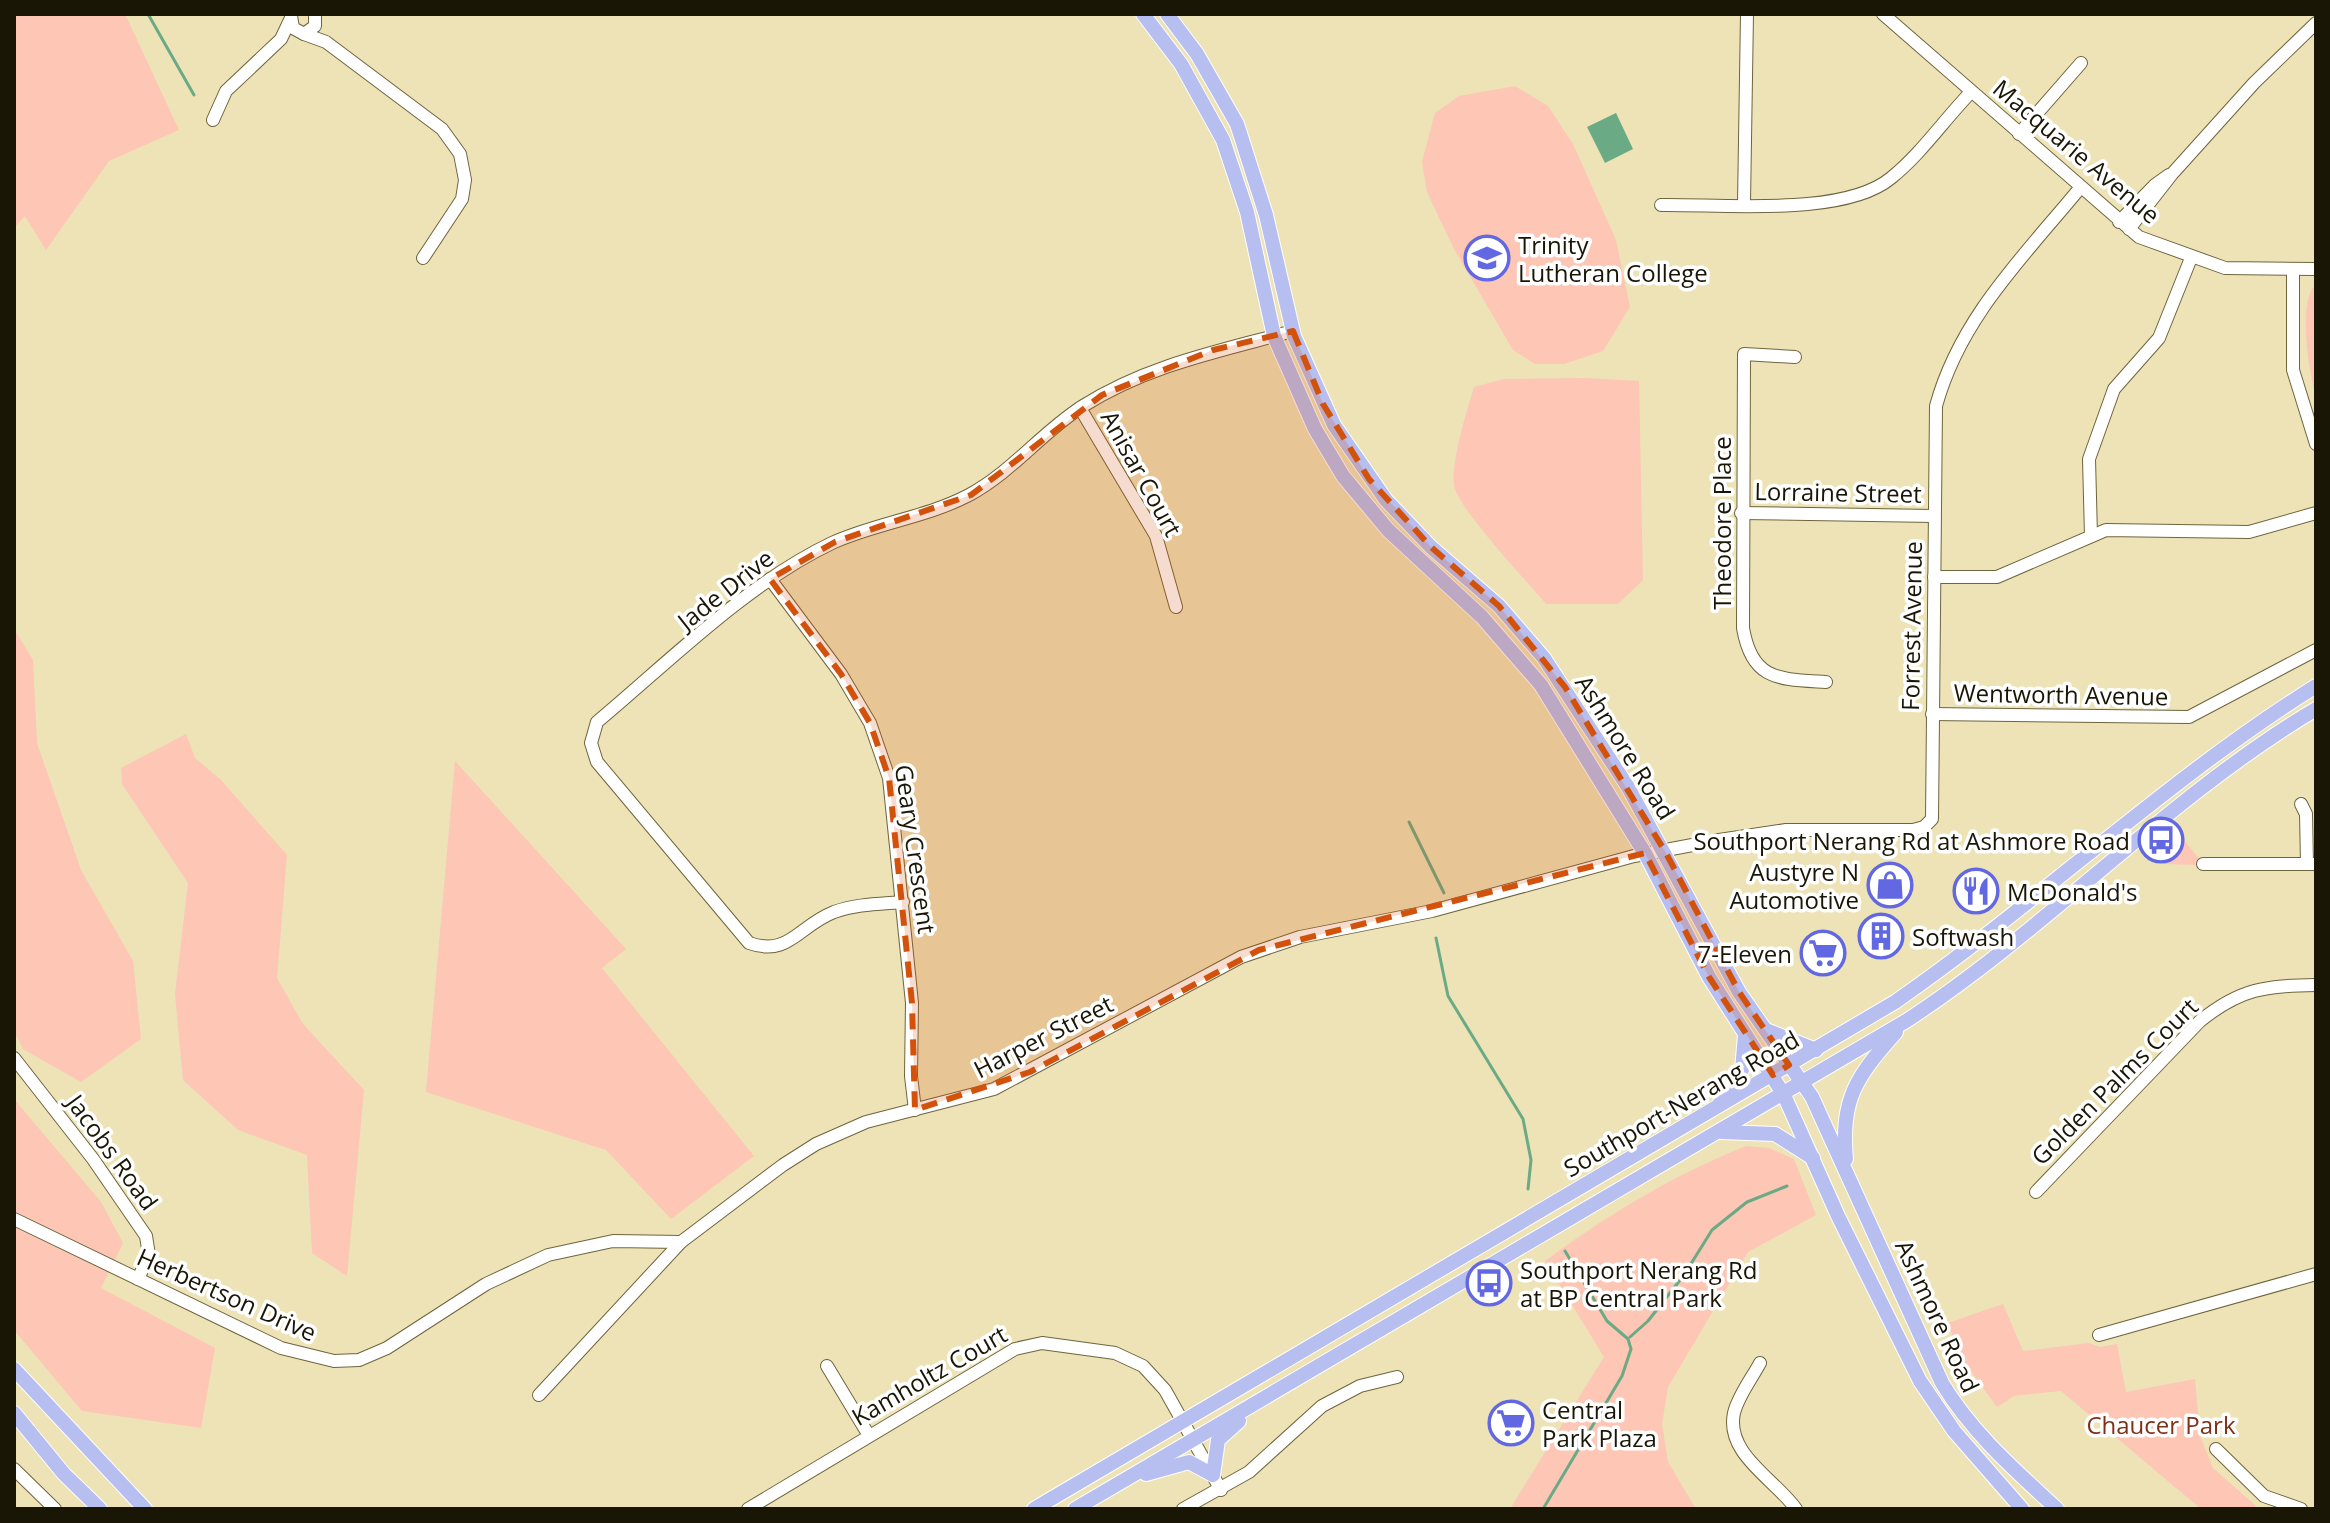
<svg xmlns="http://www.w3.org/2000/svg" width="2330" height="1523" font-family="'Open Sans',sans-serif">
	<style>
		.green { fill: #fdc6b5 }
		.water { fill: #6aaa84 }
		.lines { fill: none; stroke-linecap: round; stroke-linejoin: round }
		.stream { stroke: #6aaa84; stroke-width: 3 }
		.minor-casing { stroke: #6e653d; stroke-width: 14 }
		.major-casing { stroke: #fff; stroke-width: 16 }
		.minor { stroke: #fff; stroke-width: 12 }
		.major { stroke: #b7bef0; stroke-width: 14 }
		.marked { fill: #d3520b; fill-opacity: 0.2; stroke: #d3520b; stroke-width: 6; stroke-dasharray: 16 10; stroke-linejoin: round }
		.labels { text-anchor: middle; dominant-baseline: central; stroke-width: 7; stroke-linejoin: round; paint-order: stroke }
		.street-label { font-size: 24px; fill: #191606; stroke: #fff }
		.poi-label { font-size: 24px; fill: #191606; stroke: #fff; text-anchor: start }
		.park-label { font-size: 24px; fill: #803017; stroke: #fff }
	</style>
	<rect width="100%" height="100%" fill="#ede3b7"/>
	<!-- green -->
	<g class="green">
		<polygon points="14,14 125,14 179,130 109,161 46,250 25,216 14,228"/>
		<polygon points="1515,86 1548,106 1573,144 1616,240 1630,307 1603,351 1564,364 1535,364 1513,350 1454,249 1427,192 1422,162 1435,113 1459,96"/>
		<path d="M2316 285V396C2309 375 2297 298 2316 285Z"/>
		<path d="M1584 378 1639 381 1643 580 1618 604H1546C1528 582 1457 508 1454 485 1451 462 1467 410 1474 387L1504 379Z"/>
		<polygon points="14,629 33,660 37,743 81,870 133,961 141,1039 81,1082 23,1049 14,1031"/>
		<polygon points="186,734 195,758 221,780 287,855 277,978 303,1024 364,1090 347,1276 312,1253 307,1155 238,1130 183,1080 175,994 188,883 122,784 121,768"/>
		<polygon points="455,761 626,949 602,968 754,1156 671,1219 606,1150 426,1092"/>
		<polygon points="2179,834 2200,860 2200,865 2164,864 2155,853"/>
		<polygon points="14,1099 101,1202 123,1243 101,1288 215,1348 201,1428 82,1411 14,1330"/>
		<path d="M1746 1146 1769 1148 1794 1159 1816 1215 1748 1252 1668 1387 1662 1424 1668 1462 1696 1509H1510L1604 1357 1545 1261C1606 1216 1675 1174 1746 1146Z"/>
		<polygon points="2003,1304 2023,1351 2089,1343 2100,1347 2117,1344 2126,1392 2195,1379 2200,1436 2213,1468 2256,1506 2252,1509 2201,1509 2061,1391 2014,1396 1997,1407 1960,1356 1948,1323"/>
	</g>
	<!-- water -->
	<polygon class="water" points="1616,113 1633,149 1605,163 1587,127"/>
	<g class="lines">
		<!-- stream -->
		<g class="stream">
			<polyline points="148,14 194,95"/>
			<polyline points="1409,822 1444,893"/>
			<polyline points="1436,938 1448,996 1523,1119 1531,1160 1528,1189"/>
			<polyline points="1630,1337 1648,1321 1684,1275 1712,1230 1747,1202 1787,1186"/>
			<polyline points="1543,1509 1622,1376 1631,1349 1628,1339 1607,1321 1565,1251"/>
		</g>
		<!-- minor casing -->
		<g class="minor-casing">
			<g id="minor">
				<polyline points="1883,14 2139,237 2225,268 2316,269"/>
				<polyline points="291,16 293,28 304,34 315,26 315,14"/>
				<polyline points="304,34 326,42 442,129 460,154 465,180 462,199 423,258"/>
				<polyline points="213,120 226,91 281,39 290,20"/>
				<polyline points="2019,134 2081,63"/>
				<polyline points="1744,203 1747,14"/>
				<path d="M1661 205C1723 204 1844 217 1891 178 1921 154 1944 120 1971 92"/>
				<polyline points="2119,222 2155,185 2169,175"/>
				<polyline points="2129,229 2172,174 2254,83 2316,23"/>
				<polyline points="2293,269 2293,370 2316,444"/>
				<path d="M1795 357 1744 354 1743 628C1752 681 1779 679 1826 682"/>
				<polyline points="1080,408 1156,536 1176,607"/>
				<polyline points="1741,513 1934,516"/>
				<polyline points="2091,536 2089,459 2114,389 2159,338 2191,258"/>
				<polyline points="1934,577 1997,577 2106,530 2249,532 2316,513"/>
				<polyline points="770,579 841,674 870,723 889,778 912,1003 911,1076 915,1110"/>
				<polyline points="1932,714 2189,717 2316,650"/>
				<polyline points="2301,804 2306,814 2307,864"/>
				<polyline points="2203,864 2316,864"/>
				<path d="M903 902C879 904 856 904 834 912 798 926 789 957 749 943L597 762 591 743 597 722C670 661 746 584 832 543 876 523 925 518 969 495 1012 472 1042 432 1083 406 1148 365 1220 351 1293 331"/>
				<polyline points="14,1058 93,1159 146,1236 149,1255 138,1279"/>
				<path d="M2036 1192 2200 1021C2241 988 2265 986 2316 985"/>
				<polyline points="14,1219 281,1348 334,1361 359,1360 387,1348 486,1284 548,1255 613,1241 681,1242"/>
				<polyline points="2099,1335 2316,1274"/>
				<path d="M1760 1363C1752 1378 1738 1396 1734 1413 1725 1454 1776 1480 1796 1509"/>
				<polyline points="827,1366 868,1434"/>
				<path d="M539 1395 681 1242 783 1165 816 1144 866 1122 994 1089 1241 957 1300 937 1432 911 1634 856 1719 840 1786 830H1913L1924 827 1932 819 1936 406C1960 318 2024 256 2080 188"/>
				<polyline points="2216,1449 2264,1496 2301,1509"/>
				<polyline points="14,1469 55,1509"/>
				<polyline points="748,1509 1015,1349 1042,1343 1115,1353 1143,1366 1165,1390 1221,1490"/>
				<polyline points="1183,1509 1249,1472 1322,1406 1360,1386 1397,1377"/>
			</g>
		</g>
		<!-- major casing -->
		<g class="major-casing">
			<g id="major">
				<polyline points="1143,14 1181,64 1223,140 1247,212 1274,336 1315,429 1343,476 1388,530 1482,617 1541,685 1646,855 1709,977 1784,1095 1838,1216 1920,1381 1954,1431 2022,1509"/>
				<path d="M1167 14 1197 54 1237 124 1266 215 1294 336 1334 425 1386 500 1431 547 1499 606 1544 658 1628 787 1739 992 1812 1097 1942 1383C1972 1433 2015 1470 2057 1509"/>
				<polyline points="1766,1030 1816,1050"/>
				<polyline points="1720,1103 1742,1070 1745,1035"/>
				<polyline points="1721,1132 1775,1134 1813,1158"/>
				<path d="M1846 1159C1840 1099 1857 1076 1896 1032"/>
				<polyline points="14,1369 145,1509"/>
				<polyline points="14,1413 64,1474 100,1509"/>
				<polyline points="1146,1474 1189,1462 1213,1475 1218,1440 1239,1421"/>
				<path d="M1034 1509 1895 1002C2039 902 2167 779 2316 686"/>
				<path d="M1075 1509 1906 1021C2050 927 2168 797 2316 709"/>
			</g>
		</g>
		<!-- minor -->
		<use href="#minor" class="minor"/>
		<!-- major -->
		<use href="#major" class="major"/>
	</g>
	<!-- marked area -->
	<path class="marked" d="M1293 331 1323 404 1369 479 1431 547 1499 606 1565 687 1666 853 1739 992 1789 1065 1773 1075 1709 977 1645 853 1259 950 1030 1072 915 1110 912 1003 889 778 870 723 841 674 770 579 835 542 971 495 1102 395 1213 350Z"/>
	<!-- icons -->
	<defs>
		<g id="school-ring" transform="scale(2.3)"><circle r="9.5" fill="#fff" stroke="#6268e1" stroke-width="1.5"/><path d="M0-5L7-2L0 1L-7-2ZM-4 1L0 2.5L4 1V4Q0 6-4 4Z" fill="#6268e1"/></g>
		<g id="bus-ring" transform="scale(2.3)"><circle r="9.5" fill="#fff" stroke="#6268e1" stroke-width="1.5"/><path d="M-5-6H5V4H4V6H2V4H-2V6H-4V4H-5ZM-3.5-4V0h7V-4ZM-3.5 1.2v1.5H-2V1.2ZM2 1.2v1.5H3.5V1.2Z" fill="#6268e1"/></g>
		<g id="shop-ring" transform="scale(2.3)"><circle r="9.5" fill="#fff" stroke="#6268e1" stroke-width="1.5"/><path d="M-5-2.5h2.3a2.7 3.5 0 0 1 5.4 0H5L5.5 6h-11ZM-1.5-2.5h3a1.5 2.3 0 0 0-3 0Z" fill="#6268e1"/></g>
		<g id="restaurant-ring" transform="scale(2.3)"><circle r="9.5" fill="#fff" stroke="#6268e1" stroke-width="1.5"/><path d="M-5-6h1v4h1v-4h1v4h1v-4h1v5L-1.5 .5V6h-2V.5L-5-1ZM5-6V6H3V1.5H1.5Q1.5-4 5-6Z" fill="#6268e1"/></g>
		<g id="building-ring" transform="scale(2.3)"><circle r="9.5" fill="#fff" stroke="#6268e1" stroke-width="1.5"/><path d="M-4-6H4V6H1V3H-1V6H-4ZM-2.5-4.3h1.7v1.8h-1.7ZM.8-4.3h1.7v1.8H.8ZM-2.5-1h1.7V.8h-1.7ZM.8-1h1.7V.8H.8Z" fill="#6268e1"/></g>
		<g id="supermarket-ring" transform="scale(2.3)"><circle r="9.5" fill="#fff" stroke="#6268e1" stroke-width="1.5"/><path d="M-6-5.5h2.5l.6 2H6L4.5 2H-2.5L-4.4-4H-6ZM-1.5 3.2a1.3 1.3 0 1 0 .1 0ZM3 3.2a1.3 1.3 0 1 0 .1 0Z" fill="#6268e1"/></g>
	</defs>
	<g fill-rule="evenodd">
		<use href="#school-ring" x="1487" y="258"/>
		<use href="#bus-ring" x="2161" y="840"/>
		<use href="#shop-ring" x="1890" y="885"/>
		<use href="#restaurant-ring" x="1976" y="891"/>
		<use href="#building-ring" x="1881" y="936"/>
		<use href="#supermarket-ring" x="1823" y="953"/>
		<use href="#bus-ring" x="1489" y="1283"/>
		<use href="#supermarket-ring" x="1511" y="1423"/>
	</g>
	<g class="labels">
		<!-- street labels -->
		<g class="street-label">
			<text transform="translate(2077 151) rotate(40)">Macquarie Avenue</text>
			<text transform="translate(1142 473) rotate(61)">Anisar Court</text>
			<text transform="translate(1838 492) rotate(1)">Lorraine Street</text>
			<text transform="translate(1721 523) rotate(-90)">Theodore Place</text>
			<text transform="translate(725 589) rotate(-38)">Jade Drive</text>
			<text transform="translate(1911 626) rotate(-89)">Forrest Avenue</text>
			<text transform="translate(2061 694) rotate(1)">Wentworth Avenue</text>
			<text transform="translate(1626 747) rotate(58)">Ashmore Road</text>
			<text transform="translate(916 849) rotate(82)">Geary Crescent</text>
			<text transform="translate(1043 1036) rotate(-27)">Harper Street</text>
			<text transform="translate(2114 1081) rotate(-45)">Golden Palms Court</text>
			<text transform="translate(1681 1103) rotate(-30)">Southport-Nerang Road</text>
			<text transform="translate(113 1152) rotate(54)">Jacobs Road</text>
			<text transform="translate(227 1294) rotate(24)">Herbertson Drive</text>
			<text transform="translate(1938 1316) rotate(65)">Ashmore Road</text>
			<text transform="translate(929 1375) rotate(-30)">Kamholtz Court</text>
		</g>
		<!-- poi labels -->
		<g class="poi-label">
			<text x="1518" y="244">Trinity<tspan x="1518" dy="28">Lutheran College</tspan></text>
			<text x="2130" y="840" text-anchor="end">Southport Nerang Rd at Ashmore Road</text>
			<text x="1859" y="871" text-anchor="end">Austyre N<tspan x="1859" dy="28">Automotive</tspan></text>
			<text x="2007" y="891">McDonald's</text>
			<text x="1912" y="936">Softwash</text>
			<text x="1792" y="953" text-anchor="end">7-Eleven</text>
			<text x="1520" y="1269">Southport Nerang Rd<tspan x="1520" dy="28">at BP Central Park</tspan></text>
			<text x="1542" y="1409">Central<tspan x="1542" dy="28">Park Plaza</tspan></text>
		</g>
		<!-- park labels -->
		<g class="park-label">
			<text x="2161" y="1424">Chaucer Park</text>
		</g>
	</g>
	<!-- border -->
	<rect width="2330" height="1523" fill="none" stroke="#191606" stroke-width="32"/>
</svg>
